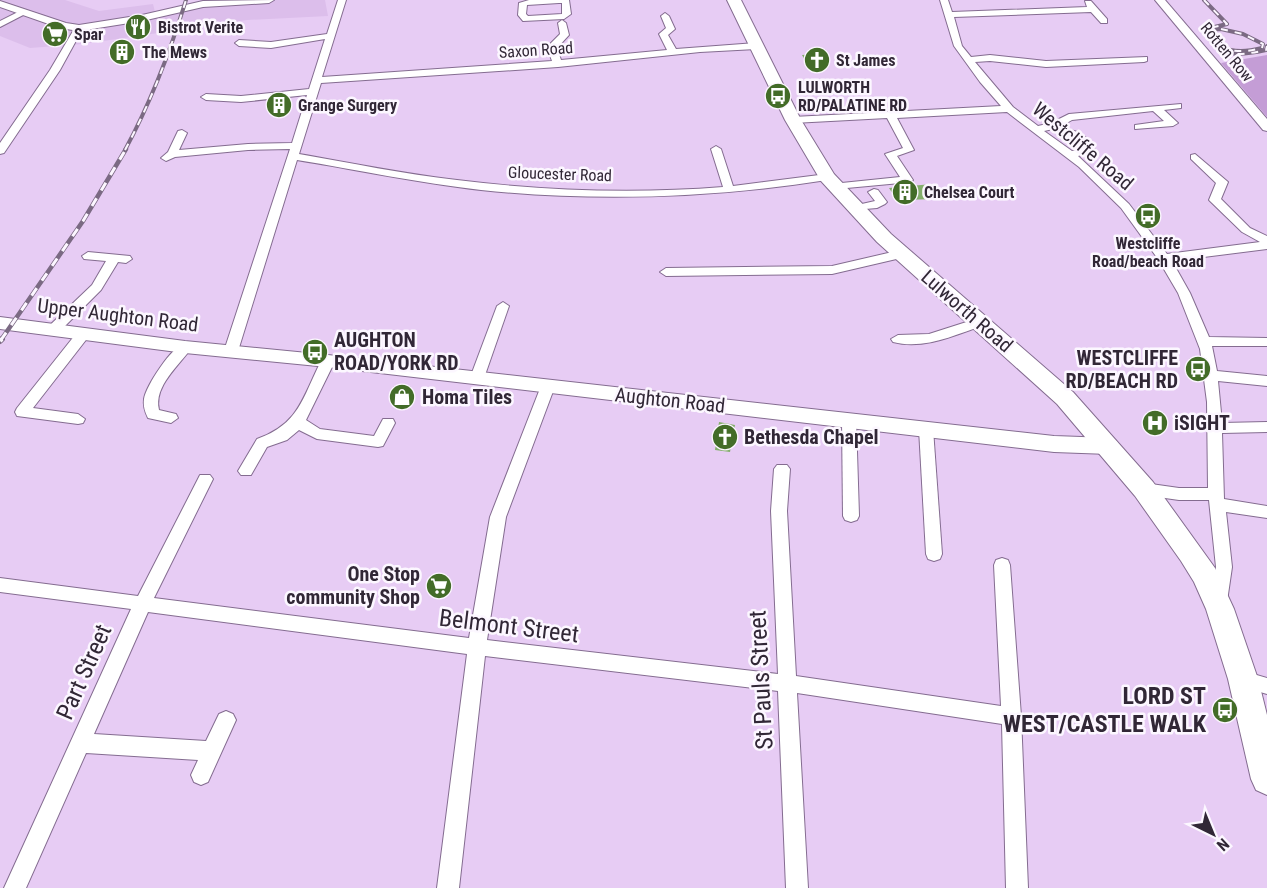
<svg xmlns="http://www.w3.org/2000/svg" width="1267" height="888" font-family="'Roboto Condensed',sans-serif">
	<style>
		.built { fill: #dcbeeb }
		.green { fill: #c49dd6 }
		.building { fill: #84ae6c }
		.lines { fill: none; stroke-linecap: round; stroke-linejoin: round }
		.minor-casing { stroke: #846c90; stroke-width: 2 }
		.tertiary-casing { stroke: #846c90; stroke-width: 2 }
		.secondary-casing { stroke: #846c90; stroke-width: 2 }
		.trunk-casing { stroke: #846c90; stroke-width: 2 }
		.minor { fill: #fff; fill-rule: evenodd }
		.tertiary { fill: #fff; fill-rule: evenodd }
		.secondary { fill: #fff; fill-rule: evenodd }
		.trunk { fill: #fff; fill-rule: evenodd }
		.rail-far2-casing { stroke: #7b6a83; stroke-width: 4 }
		.rail-far1-casing { stroke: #7b6a83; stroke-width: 4.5 }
		.rail-casing { stroke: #7b6a83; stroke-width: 6 }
		.rail-far2 { stroke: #fcf7ff; stroke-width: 2; stroke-dasharray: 7; stroke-linecap: butt }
		.rail-far1 { stroke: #fcf7ff; stroke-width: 3; stroke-dasharray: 9; stroke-linecap: butt }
		.rail { stroke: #fcf7ff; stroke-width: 4; stroke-dasharray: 11; stroke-linecap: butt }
		.labels { text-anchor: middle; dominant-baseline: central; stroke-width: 5; stroke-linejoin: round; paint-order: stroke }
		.far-poi-label { font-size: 16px; font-weight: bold; fill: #312736; stroke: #fcf7ff; text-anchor: start }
		.far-street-label { font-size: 16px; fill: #312736; stroke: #fcf7ff }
		.street-label { font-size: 20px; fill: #312736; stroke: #fcf7ff }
		.poi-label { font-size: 20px; font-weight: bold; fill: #312736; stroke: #fcf7ff; text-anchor: start }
		.near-street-label { font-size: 24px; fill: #312736; stroke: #fcf7ff }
		.near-poi-label { font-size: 24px; font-weight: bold; fill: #312736; stroke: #fcf7ff; text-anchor: end }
	</style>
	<rect width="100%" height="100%" fill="#e7ccf4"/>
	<!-- built -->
	<polygon class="built" points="0,0 65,0 99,11 153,4 155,12 199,2 200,0 325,0 328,16 247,20 83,44 30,48 0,36"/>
	<!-- green -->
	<polygon class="green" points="1267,55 1267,117 1221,63"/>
	<!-- building -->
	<g class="building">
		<polygon points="815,54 821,67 809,67 802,55"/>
		<polygon points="932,184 942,199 897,200 889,188"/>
		<polygon points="719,422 735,425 730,452 715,450"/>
	</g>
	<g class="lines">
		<!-- minor casing -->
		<g class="minor-casing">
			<g id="minor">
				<path d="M338 0H346L322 77 552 61 547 47 560 34 558 23 562 20 566 23 569 35 557 48 561 60 667 50 659 34 666 28 661 16 665 13 669 16 675 29 668 35 676 49 756 43 760 46 756 49 700 52 558 67 321 83 299 154C351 163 404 174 457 180 545 191 635 194 723 187L711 149 716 146 721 149 733 186 827 174 832 177 827 180C712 198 597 202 481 190 419 183 358 170 297 160L238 351 236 354H226L224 351 290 149 248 150 175 157 166 161 161 158 168 152 178 131 182 130 187 133 179 150 248 144 292 143 307 95 241 102 206 100 201 97 206 94 241 96 309 89 325 39 271 48 239 46 235 43 239 40 271 42 327 34Z"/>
				<path d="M529 0H569L571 14 564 19 523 21 518 15 519 3ZM559 3H562V14L528 16 526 14 527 5Z"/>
				<path d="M940 0H948L952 12 1087 7 1085 1H1091L1107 19V23H1101L1091 12 954 17 962 46 971 57 990 55 1046 61 1147 57V61L1144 62 1046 67 990 61 975 62 1013 107 1038 126 1051 123 1069 114 1181 104V108L1164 110 1178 123 1173 126 1135 129V125L1164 121 1153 111 1072 120 1058 128 1044 131 1072 151 1084 148 1067 134V130C1077 129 1092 140 1095 150L1094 152 1078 156 1129 204 1167 254 1260 242 1242 232 1211 202 1209 200 1216 183 1191 159V155L1195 154 1228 182 1221 199 1250 228 1267 236V249L1172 261 1190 293 1209 337 1267 338V346H1212L1217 371 1267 376V386L1218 381 1222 423 1267 422V432L1222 433 1224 499 1267 506V518L1226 512 1232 567 1226 608 1220 610 1214 608 1211 603 1216 567 1209 500H1179L1144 495 1138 493 1136 489 1138 485 1144 483 1179 488H1208L1207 402 1200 349 1178 293 1158 259 1121 208 1079 167 1007 112 897 118 914 150 897 156 913 180 911 182 836 189 830 186 832 184 900 177 885 154 903 148 887 118 793 123 788 120 793 117 1001 106 980 82 954 46Z"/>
				<polygon points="22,10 29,12 0,27 0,21"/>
				<polygon points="76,26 83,28 60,70 4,153 0,154 0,143 50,70"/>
				<polygon points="874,189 878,190 887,202 885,204 877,208 853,210 853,206 875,201 868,192"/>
				<polygon points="901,250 907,254 905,257 832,274 666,276 660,272 666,268 832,266"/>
				<polygon points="88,252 130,256 132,259 126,263 118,262 101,290 58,333 48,333 46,330 48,327 92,285 106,261 84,259 82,256"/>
				<polygon points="503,302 509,306 484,378 482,381 472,381 470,378 497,306"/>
				<path d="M979 318 984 319 986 322 984 325C955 335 924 350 893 342L891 339 898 335 929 334Z"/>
				<polygon points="84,329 89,330 91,333 89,336 33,408 78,414 85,419 83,423 78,424 17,416 15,412 17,408 79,330"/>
				<path d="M185 343 192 347C180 365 153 386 159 410L176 414 178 418 171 423 148 418C145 412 143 406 144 399 146 386 172 346 185 343Z"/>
				<path d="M328 356 335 361 306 420 320 429 374 436 383 419H393L395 423 383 446 378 447 317 439 299 430 287 440 267 447 251 475H241L238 471 257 439C299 424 302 399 321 361Z"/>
				<polygon points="548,381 555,386 506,517 487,640 778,674 771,511 774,469 777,465 787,465 790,469 787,511 796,676 1001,706 994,565 996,560 1002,558 1008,560 1010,565 1021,716 1028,888 1006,888 1002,724 797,693 808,888 786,888 778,691 485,656 459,888 437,888 467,654 148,612 94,734 206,741 219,714 226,711 233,714 236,720 208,782 201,785 194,782 191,775 198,760 86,753 26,888 4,888 131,609 0,592 0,578 138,596 200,475 210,475 213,479 154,598 469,638 490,517 541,386"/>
				<polygon points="849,415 856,420 859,516 857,520 851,522 845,520 843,516 842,420"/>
				<polygon points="926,424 933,429 942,554 940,559 934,561 928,559 926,554 919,429"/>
				<polygon points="1243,671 1267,678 1267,694 1236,685 1234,679 1236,673"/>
			</g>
		</g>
		<!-- tertiary casing -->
		<g class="tertiary-casing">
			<g id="tertiary">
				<polygon points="274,0 269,3 203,7 142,21 79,31 60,28 0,7 0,1 66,23 79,25 142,15 203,1"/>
				<polygon points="1155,0 1165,0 1267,119 1267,131 1263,130"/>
			</g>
		</g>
		<!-- secondary casing -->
		<g class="secondary-casing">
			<polygon id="secondary" points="0,317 185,341 328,355 1054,436 1109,438 1116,441 1120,446 1116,451 1109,454 1054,452 328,367 185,353 0,329"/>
		</g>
		<!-- trunk casing -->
		<g class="trunk-casing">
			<polygon id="trunk" points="727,0 741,0 801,120 834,174 891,234 1073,392 1153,482 1215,568 1234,609 1258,679 1267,715 1267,795 1256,790 1251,779 1228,679 1206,609 1194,582 1181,561 1135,496 1057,404 877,242 821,181 785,120"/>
		</g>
		<!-- minor -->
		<use href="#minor" class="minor"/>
		<!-- tertiary -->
		<use href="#tertiary" class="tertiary"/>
		<!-- secondary -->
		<use href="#secondary" class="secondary"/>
		<!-- trunk -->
		<use href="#trunk" class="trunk"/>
		<!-- rail-far2 casing -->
		<g class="rail-far2-casing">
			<g id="rail-far2">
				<path d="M1204 0 1227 24 1206 29C1217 59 1239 56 1266 50L1267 46"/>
				<path d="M1221 29 1243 34 1263 44 1262 48C1239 54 1219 53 1208 30Z"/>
				<path d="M125 150C151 102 170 52 186 0"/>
			</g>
		</g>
		<!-- rail-far1 casing -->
		<g class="rail-far1-casing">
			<polyline id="rail-far1" points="1,340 83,221 126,149"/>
		</g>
		<!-- rail casing -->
		<g class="rail-casing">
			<polyline id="rail" points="0,341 2,339"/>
		</g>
		<!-- rail-far2 -->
		<use href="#rail-far2" class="rail-far2"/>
		<!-- rail-far1 -->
		<use href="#rail-far1" class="rail-far1"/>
		<!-- rail -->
		<use href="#rail" class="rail"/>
	</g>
	<!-- icons -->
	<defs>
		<g id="restaurant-disc" transform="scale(1.35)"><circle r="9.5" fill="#436c28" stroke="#fcf7ff"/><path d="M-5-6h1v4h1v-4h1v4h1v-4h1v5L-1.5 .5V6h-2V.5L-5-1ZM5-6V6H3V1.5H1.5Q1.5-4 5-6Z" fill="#fff"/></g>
		<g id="supermarket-disc" transform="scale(1.35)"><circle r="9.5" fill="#436c28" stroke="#fcf7ff"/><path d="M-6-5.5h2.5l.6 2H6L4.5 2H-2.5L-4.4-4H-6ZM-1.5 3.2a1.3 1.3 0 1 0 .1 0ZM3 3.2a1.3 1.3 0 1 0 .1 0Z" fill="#fff"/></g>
		<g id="building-disc" transform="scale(1.35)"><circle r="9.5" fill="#436c28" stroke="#fcf7ff"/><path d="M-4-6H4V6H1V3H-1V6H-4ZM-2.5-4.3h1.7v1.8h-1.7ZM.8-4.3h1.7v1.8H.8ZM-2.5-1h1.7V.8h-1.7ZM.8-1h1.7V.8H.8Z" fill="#fff"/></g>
		<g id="church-disc" transform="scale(1.35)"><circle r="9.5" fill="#436c28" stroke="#fcf7ff"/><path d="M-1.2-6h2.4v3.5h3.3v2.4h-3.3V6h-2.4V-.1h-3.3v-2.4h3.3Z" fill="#fff"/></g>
		<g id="bus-disc" transform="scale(1.35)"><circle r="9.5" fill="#436c28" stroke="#fcf7ff"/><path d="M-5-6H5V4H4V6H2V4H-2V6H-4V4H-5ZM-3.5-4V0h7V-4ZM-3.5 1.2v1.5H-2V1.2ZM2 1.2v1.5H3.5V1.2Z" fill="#fff"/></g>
		<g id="shop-disc" transform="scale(1.35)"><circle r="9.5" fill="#436c28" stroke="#fcf7ff"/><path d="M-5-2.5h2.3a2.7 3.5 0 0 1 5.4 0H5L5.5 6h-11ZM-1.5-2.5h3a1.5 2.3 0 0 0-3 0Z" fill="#fff"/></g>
		<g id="hospital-disc" transform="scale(1.35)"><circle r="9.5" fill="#436c28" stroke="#fcf7ff"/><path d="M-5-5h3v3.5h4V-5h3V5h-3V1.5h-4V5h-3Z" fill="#fff"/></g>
	</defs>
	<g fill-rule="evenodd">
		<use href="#restaurant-disc" x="138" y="27"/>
		<use href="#supermarket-disc" x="55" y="34"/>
		<use href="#building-disc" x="122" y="52"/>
		<use href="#church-disc" x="817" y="60"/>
		<use href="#bus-disc" x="778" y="96"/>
		<use href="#building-disc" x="279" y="105"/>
		<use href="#building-disc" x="905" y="192"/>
		<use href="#bus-disc" x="1148" y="216"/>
		<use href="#bus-disc" x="315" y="352"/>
		<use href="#bus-disc" x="1198" y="369"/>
		<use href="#shop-disc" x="402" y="397"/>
		<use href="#hospital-disc" x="1155" y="423"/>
		<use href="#church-disc" x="725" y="437"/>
		<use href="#supermarket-disc" x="439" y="586"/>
		<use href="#bus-disc" x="1225" y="710"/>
	</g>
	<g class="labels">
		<!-- far-poi labels -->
		<g class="far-poi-label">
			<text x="158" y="27">Bistrot Verite</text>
			<text x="74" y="34">Spar</text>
			<text x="142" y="52">The Mews</text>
			<text x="836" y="60">St James</text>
			<text x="798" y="87">LULWORTH<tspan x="798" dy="18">RD/PALATINE RD</tspan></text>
			<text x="298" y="105">Grange Surgery</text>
			<text x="924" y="192">Chelsea Court</text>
			<text x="1148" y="243" text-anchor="middle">Westcliffe<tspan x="1148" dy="18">Road/beach Road</tspan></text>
		</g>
		<!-- far-street labels -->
		<g class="far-street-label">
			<text transform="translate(536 50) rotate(-4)">Saxon Road</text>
			<text transform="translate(1227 52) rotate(50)">Rotten Row</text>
			<text transform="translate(560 174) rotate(2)">Gloucester Road</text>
		</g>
		<!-- street labels -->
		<g class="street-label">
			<text transform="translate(1083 146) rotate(40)">Westcliffe Road</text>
			<text transform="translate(967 311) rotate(41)">Lulworth Road</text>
			<text transform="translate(118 315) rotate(7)">Upper Aughton Road</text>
			<text transform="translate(670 400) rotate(6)">Aughton Road</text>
		</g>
		<!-- poi labels -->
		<g class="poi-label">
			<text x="334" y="340">AUGHTON<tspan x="334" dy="23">ROAD/YORK RD</tspan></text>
			<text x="1178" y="358" text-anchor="end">WESTCLIFFE<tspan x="1178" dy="23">RD/BEACH RD</tspan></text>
			<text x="422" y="397">Homa Tiles</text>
			<text x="1174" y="423">iSIGHT</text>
			<text x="744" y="437">Bethesda Chapel</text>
			<text x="420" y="574" text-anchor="end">One Stop<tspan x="420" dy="23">community Shop</tspan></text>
		</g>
		<!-- near-street labels -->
		<g class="near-street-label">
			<text transform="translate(509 626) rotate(7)">Belmont Street</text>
			<text transform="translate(84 672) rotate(-66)">Part Street</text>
			<text transform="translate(761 680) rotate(-93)">St Pauls Street</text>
		</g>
		<!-- near-poi labels -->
		<g class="near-poi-label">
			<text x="1206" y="696">LORD ST<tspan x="1206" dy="28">WEST/CASTLE WALK</tspan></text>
		</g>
	</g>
	<!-- north arrow -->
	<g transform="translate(1213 834) rotate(137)" stroke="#fcf7ff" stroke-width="4.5" paint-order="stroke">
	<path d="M0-4.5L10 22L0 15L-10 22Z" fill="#312736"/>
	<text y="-9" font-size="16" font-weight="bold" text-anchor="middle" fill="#312736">N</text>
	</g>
</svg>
